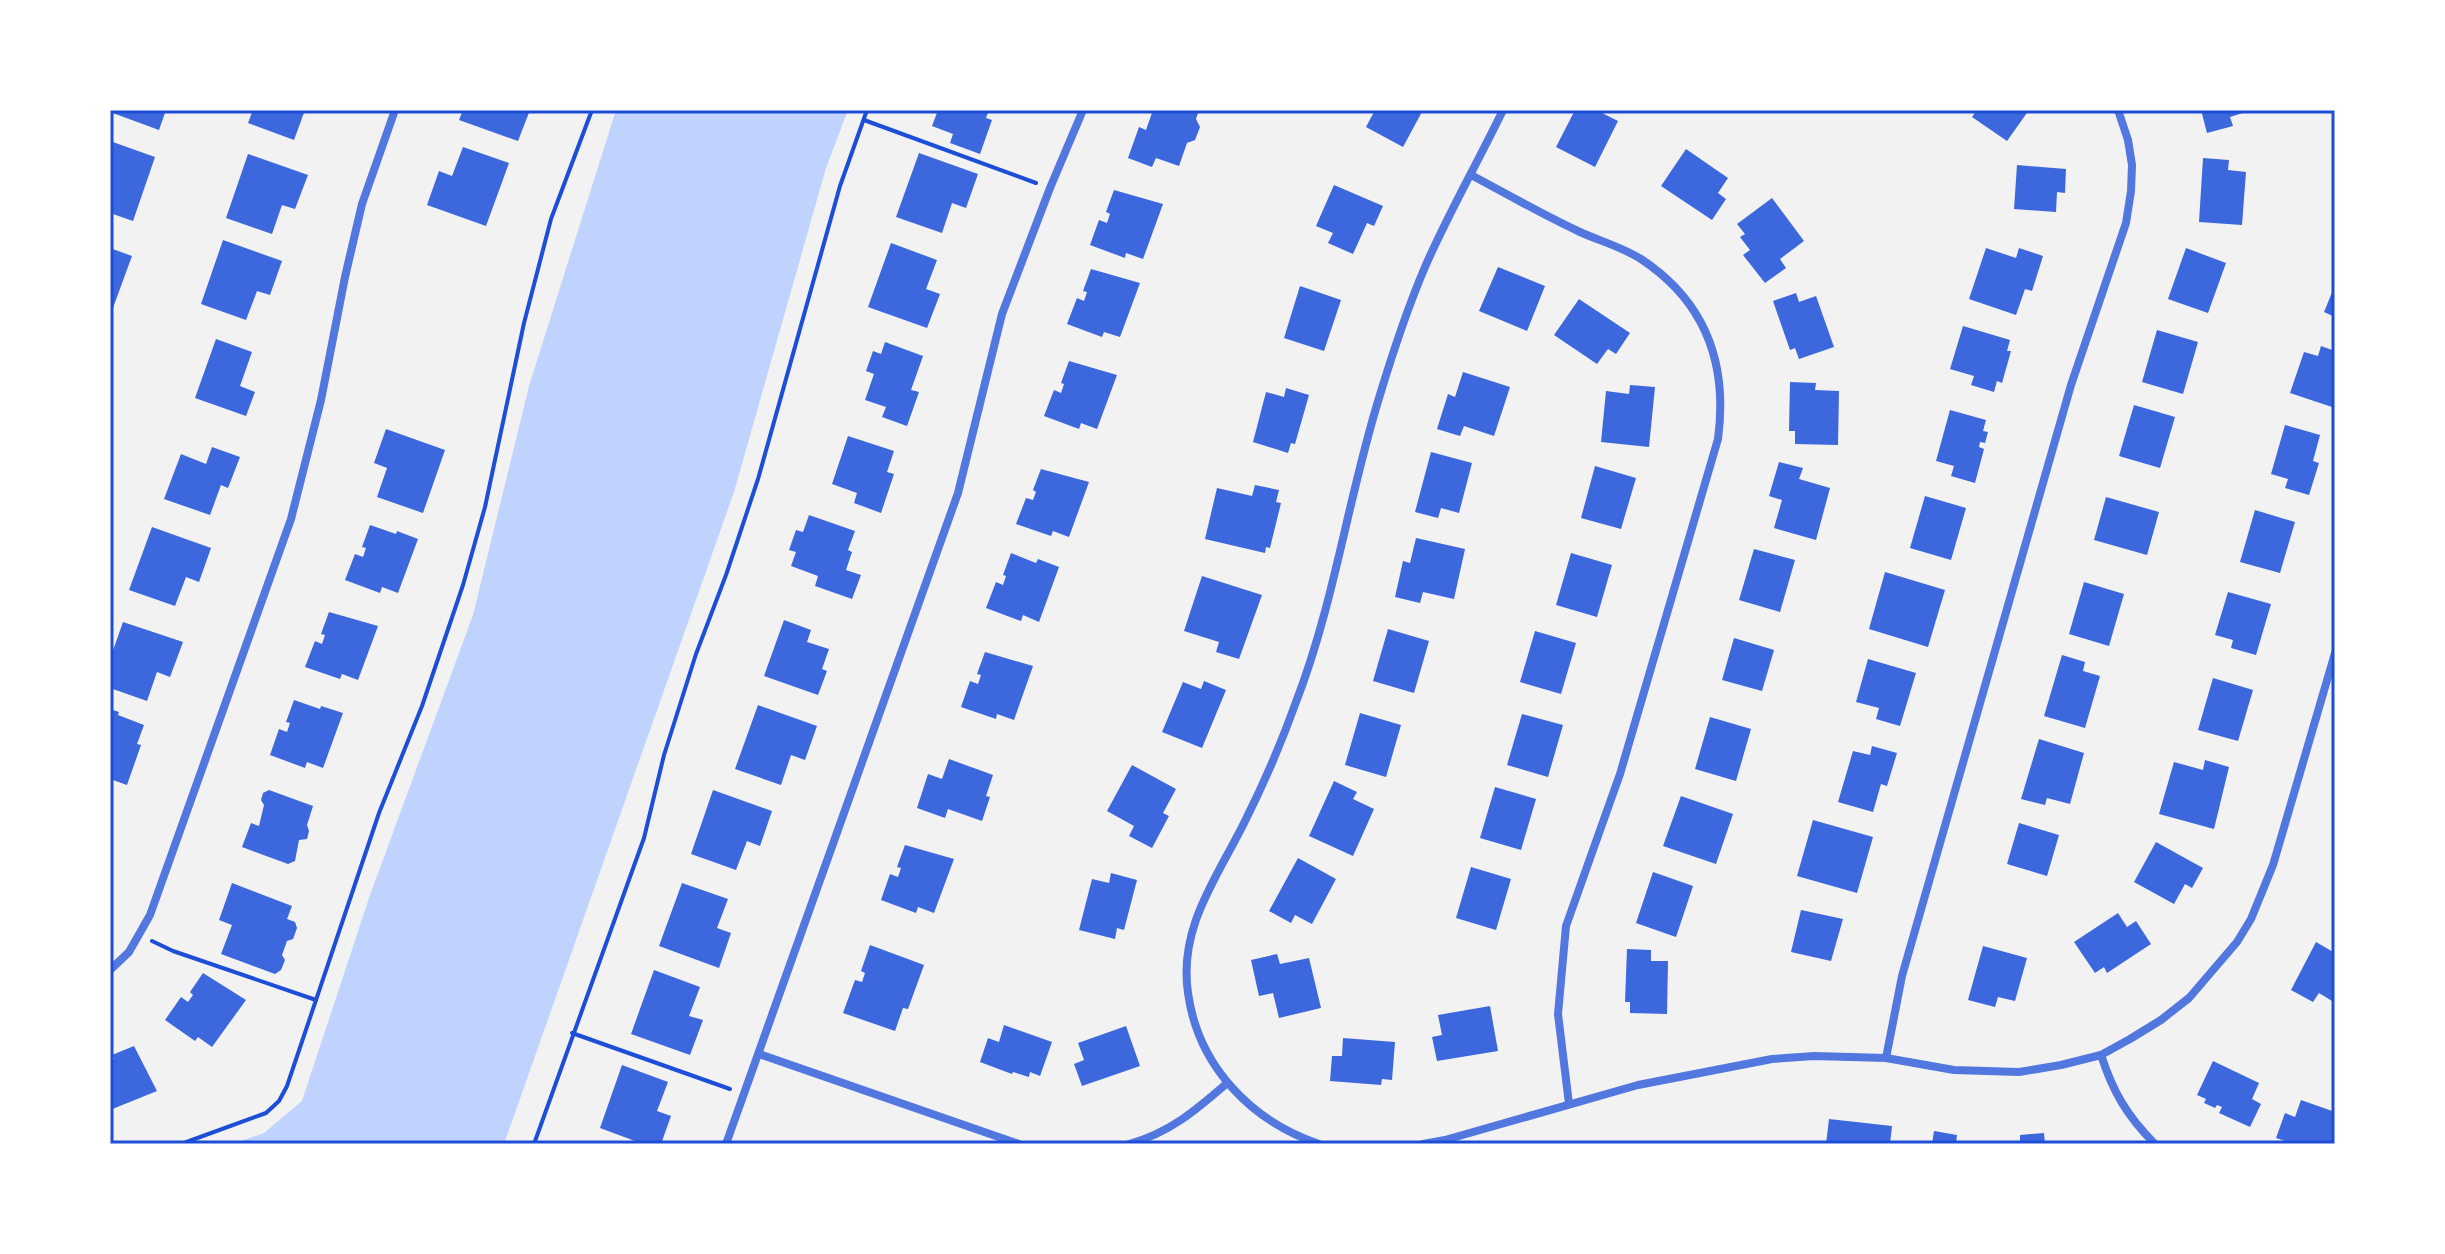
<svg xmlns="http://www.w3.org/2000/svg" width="2445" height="1254" font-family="'DM Sans',sans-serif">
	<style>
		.water { fill: #bfd3fe }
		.building { fill: #3d67dc }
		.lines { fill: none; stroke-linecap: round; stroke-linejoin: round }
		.path { stroke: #1d4ed8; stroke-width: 4 }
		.minor { stroke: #5277de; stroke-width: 8 }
		.neatline { fill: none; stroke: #1d4ed8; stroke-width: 3 }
	</style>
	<rect width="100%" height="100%" fill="#f2f2f2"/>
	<!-- water -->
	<polygon class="water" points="616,110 848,110 826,168 734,492 504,1144 232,1144 264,1133 302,1101 370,895 473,615 529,386"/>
	<!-- building -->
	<g class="building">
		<polygon points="110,110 166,110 159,130 110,112"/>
		<polygon points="253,110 305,110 294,140 248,123"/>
		<polygon points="463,110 530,110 518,141 459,120"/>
		<polygon points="938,110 989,110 986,118 992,120 980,154 950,143 953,134 932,126"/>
		<polygon points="1153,110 1199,110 1196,119 1200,127 1195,140 1187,143 1179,166 1156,158 1152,167 1128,158 1139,127 1146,130"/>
		<polygon points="1375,110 1423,110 1403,147 1366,127"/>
		<polygon points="1575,110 1581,113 1582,110 1596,110 1618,121 1595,167 1556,147"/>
		<polygon points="1977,110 2029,110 2007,141 1972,117"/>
		<polygon points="2201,110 2249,110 2249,111 2230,117 2233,126 2207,133"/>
		<polygon points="110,141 155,157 133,221 110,213"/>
		<polygon points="463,147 509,163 486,226 427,205 439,171 452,176"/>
		<polygon points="1686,149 1728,178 1718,193 1726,199 1712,220 1661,186"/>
		<polygon points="919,153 978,174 966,208 952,203 942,233 896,217"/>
		<polygon points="248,154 308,175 295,209 282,205 272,234 226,218"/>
		<polygon points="2203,158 2229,160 2228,170 2246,172 2242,225 2199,222"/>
		<polygon points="2017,165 2066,169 2065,193 2057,192 2056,212 2014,209"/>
		<polygon points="1334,185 1383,206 1374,226 1367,223 1353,254 1328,243 1333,233 1316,226"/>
		<polygon points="1114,190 1163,204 1143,259 1126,253 1125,258 1090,245 1099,220 1107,223 1110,214 1106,212"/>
		<polygon points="1772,198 1804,241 1780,259 1786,268 1765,283 1743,255 1750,250 1740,237 1745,234 1737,224"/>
		<polygon points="223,240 282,261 270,295 257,291 246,320 201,304"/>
		<polygon points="891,243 937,260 926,289 940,294 927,328 868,307"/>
		<polygon points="110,248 132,256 110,316"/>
		<polygon points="1986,248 2016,258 2019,248 2043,256 2032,291 2025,289 2016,315 1969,299"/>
		<polygon points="2186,248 2226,263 2208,313 2168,299"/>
		<polygon points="1498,267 1545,286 1527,331 1479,311"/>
		<polygon points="1091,269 1140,283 1120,337 1104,332 1102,337 1067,324 1077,298 1084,301 1087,292 1083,291"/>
		<polygon points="2335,285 2335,317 2324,312"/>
		<polygon points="1300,286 1341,300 1324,351 1284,338"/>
		<polygon points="1796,293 1799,302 1816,296 1834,347 1799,359 1795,348 1790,350 1773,301"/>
		<polygon points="1579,299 1630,333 1616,354 1608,349 1597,364 1554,335"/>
		<polygon points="1963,326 2010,340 2007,351 2011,351 2002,383 1997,381 1994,392 1971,385 1974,376 1950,369"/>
		<polygon points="2157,330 2198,342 2183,394 2142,382"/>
		<polygon points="216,339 252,352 240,386 255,392 246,416 195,398"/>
		<polygon points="885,342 923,356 911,390 919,392 907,426 882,417 886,407 865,400 874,374 866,371 873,351 881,354"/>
		<polygon points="2321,346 2335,351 2335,408 2290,393 2304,352 2318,356"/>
		<polygon points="1069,361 1117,375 1097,429 1081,423 1079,429 1044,416 1054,390 1061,393 1064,384 1061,383"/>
		<polygon points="1463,372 1510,387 1494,436 1464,426 1460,436 1437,429 1448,394 1455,397"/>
		<polygon points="1790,382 1816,383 1815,390 1839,391 1838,445 1795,444 1795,431 1789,431"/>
		<polygon points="1630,385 1655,387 1649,447 1601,442 1606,391 1629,394"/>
		<polygon points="1286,388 1309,395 1295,444 1291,443 1288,453 1253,442 1266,392 1284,397"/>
		<polygon points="2134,405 2175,417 2160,468 2119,456"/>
		<polygon points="1950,410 1986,420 1983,431 1988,432 1985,443 1980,442 1979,447 1984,449 1975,483 1951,476 1954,466 1936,461"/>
		<polygon points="2285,425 2320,435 2313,461 2319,463 2309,495 2285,488 2288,479 2271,474"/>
		<polygon points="386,429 445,450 423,513 377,497 387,468 374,463"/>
		<polygon points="848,436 894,451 887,472 894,474 881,513 854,503 857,493 832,484"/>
		<polygon points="212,447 240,457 228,488 221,485 210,515 164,499 181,454 206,464"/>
		<polygon points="1431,452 1472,463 1459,513 1441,508 1438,518 1415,512"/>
		<polygon points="1779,462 1803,468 1799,479 1830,488 1816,540 1774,528 1782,500 1769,496"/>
		<polygon points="1595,466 1636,478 1621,529 1581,518"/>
		<polygon points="1041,469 1089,482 1069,537 1053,531 1051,536 1016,524 1026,498 1033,500 1036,492 1033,490"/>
		<polygon points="1255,485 1279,490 1276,502 1281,503 1270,548 1266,547 1265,553 1205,539 1217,488 1252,496"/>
		<polygon points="1925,496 1966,508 1951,560 1910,548"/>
		<polygon points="2106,497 2159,512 2147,555 2094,540"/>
		<polygon points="2255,510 2295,522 2280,573 2240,562"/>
		<polygon points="809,515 855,531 848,550 852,552 846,570 861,575 852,599 815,586 818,576 791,566 796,552 789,550 796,530 803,532"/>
		<polygon points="370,525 396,534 397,531 418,539 398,593 382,587 380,593 345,580 355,554 363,557 366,548 362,547"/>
		<polygon points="152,527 211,548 199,582 186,577 175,606 129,590"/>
		<polygon points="1416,538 1465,549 1454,599 1423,592 1420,603 1395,597 1403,561 1410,563"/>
		<polygon points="1754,549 1795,560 1780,612 1739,600"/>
		<polygon points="1011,553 1036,563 1038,559 1059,567 1039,622 1023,615 1021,621 986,608 996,582 1003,585 1006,576 1003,575"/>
		<polygon points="1571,553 1612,565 1597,617 1556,605"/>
		<polygon points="1885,572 1945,590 1928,647 1869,629"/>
		<polygon points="1202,576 1262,595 1239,659 1216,652 1219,642 1184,631"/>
		<polygon points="2084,582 2124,594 2109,646 2069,634"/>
		<polygon points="2228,592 2271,604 2256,655 2231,648 2233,640 2215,635"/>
		<polygon points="329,612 378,626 358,680 342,674 340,679 305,667 315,641 322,644 325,635 321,634"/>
		<polygon points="784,620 811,630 807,642 829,649 822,669 827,671 818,695 764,676"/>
		<polygon points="123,622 183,642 170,677 157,672 147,701 110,688 110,659"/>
		<polygon points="1388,629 1429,641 1414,693 1373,681"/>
		<polygon points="1535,631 1576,643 1561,694 1520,682"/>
		<polygon points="1734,638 1774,650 1762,691 1722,680"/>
		<polygon points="985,652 1033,666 1014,720 997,714 996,719 961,707 970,681 978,684 981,675 977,674"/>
		<polygon points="2062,655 2085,662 2083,671 2100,676 2085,728 2044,716"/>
		<polygon points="1868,659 1916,673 1900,726 1876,719 1879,708 1856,702"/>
		<polygon points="2213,678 2253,690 2238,741 2198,730"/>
		<polygon points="1204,681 1226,690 1202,748 1162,732 1183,682 1201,689"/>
		<polygon points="294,700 320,709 321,706 343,713 323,768 307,762 305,768 270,755 279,729 287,732 290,723 286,722"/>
		<polygon points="758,705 817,726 805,760 791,755 781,785 735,769"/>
		<polygon points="110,709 119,712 118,715 144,725 137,744 141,745 127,785 110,779"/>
		<polygon points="1360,713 1401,725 1386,777 1345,765"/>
		<polygon points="1522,714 1563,725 1548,777 1507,765"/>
		<polygon points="1710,717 1751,729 1736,781 1695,769"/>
		<polygon points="2039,739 2084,753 2070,804 2047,798 2045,805 2021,799"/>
		<polygon points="1872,746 1897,753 1887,786 1881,784 1873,812 1838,802 1853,751 1870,755"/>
		<polygon points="949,759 993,775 986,796 990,797 982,821 948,809 945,818 917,808 928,774 942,779"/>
		<polygon points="2205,760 2229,767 2214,829 2159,814 2174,762 2203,770"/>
		<polygon points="1132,765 1176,789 1163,813 1169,816 1152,848 1129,836 1134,826 1107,811"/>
		<polygon points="1334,781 1357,792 1353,799 1374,809 1353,856 1309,836"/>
		<polygon points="1495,787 1536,799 1521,850 1480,838"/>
		<polygon points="269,790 313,806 307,825 309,831 307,839 299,840 295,861 288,864 242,847 251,823 259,826 264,805 261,800 263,793"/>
		<polygon points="713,790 772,811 760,846 747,841 736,870 691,854"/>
		<polygon points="1681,796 1733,814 1716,864 1663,846"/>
		<polygon points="1813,820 1873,837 1857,893 1797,876"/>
		<polygon points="2019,823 2059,835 2047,876 2007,864"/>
		<polygon points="2156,842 2203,868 2192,888 2185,884 2174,904 2134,882"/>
		<polygon points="905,845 954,859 934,913 918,907 916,913 881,900 890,874 898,877 901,868 897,867"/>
		<polygon points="1298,858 1336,879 1312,924 1295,915 1291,923 1269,911"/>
		<polygon points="1471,867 1511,879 1496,930 1456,918"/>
		<polygon points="1653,872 1693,886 1676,937 1636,923"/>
		<polygon points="1111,873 1137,880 1124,930 1117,928 1115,939 1079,930 1092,879 1109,883"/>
		<polygon points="232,883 292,906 287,919 295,922 297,928 293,939 287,941 282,955 285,960 281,970 275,974 221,954 232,925 219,920"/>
		<polygon points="682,883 728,899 717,928 731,933 719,968 659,946"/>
		<polygon points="1801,910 1843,919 1831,961 1791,952"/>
		<polygon points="2118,913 2127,927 2136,921 2151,944 2107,973 2104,967 2095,973 2074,942"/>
		<polygon points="2316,942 2335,953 2335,995 2332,1001 2319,993 2313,1002 2291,990"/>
		<polygon points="870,945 924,965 908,1009 903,1008 895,1031 843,1013 855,980 862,982 865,973 861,971"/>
		<polygon points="1983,946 2027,958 2015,1001 1998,997 1995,1007 1968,1000"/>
		<polygon points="1627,949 1651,950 1651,961 1668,961 1667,1014 1630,1013 1630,1002 1625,1002"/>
		<polygon points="1277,954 1280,964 1309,958 1321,1008 1279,1018 1273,993 1259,996 1251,960"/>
		<polygon points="654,970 700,987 689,1016 703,1020 690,1055 631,1034"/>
		<polygon points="203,973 246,1000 212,1047 198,1037 195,1041 165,1020 181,997 188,1002 193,995 190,992"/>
		<polygon points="1490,1006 1498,1051 1437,1061 1432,1037 1442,1035 1438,1015"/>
		<polygon points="1004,1025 1052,1042 1040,1076 1030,1072 1029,1077 1013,1072 1012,1074 980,1062 988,1038 999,1042"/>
		<polygon points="1126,1026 1140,1066 1082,1086 1074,1064 1084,1060 1078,1043"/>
		<polygon points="1343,1038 1395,1042 1392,1080 1382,1079 1381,1085 1330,1081 1332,1056 1342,1056"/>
		<polygon points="134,1046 157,1091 110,1110 110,1060 114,1059 112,1055"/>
		<polygon points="2213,1061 2259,1083 2252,1099 2261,1104 2250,1127 2219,1113 2222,1107 2217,1105 2215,1108 2204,1103 2206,1099 2197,1095"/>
		<polygon points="622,1065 668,1082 657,1111 671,1116 661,1144 643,1144 600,1128"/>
		<polygon points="2301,1100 2335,1112 2335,1144 2294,1144 2276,1138 2285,1113 2295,1117"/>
		<polygon points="1829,1119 1892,1126 1890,1144 1826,1144"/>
		<polygon points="1934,1131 1957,1135 1956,1144 1932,1144"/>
		<polygon points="2044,1133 2045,1144 2020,1144 2020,1135"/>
	</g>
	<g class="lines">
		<!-- path -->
		<g class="path">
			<polyline points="864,120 1036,183"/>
			<polyline points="152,941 173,951 316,1000"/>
			<polyline points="572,1033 730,1089"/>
			<polyline points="181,1144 266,1113 279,1101 287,1086 379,813 422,706 463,585 485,507 524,323 551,219 592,110"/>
			<polyline points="534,1144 644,838 664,755 696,654 726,575 758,479 840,186 867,110"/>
		</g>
		<!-- minor -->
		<g class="minor">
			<path d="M1471 175C1507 194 1543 215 1580 232 1600 241 1622 247 1641 259 1706 302 1728 364 1718 439L1620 774 1566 926 1558 1014 1569 1104"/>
			<polyline points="110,970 129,952 150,915 291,519 321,400 345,277 362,204 395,110"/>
			<polyline points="759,1054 1019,1144"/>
			<path d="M2101 1055C2113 1092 2127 1116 2155 1144"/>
			<polyline points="1886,1058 1902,976 2071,385 2126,223 2131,191 2132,165 2128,140 2118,110"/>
			<polyline points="726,1144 958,493 1002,314 1050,188 1083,110"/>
			<path d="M1129 1144C1169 1133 1195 1111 1226 1084"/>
			<path d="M1319 1144C1251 1121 1198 1066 1188 993 1178 926 1219 875 1246 819 1265 781 1282 741 1296 702 1334 604 1348 498 1379 398 1392 355 1407 309 1425 267 1448 214 1478 162 1503 110"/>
			<polyline points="1423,1144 1445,1140 1638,1085 1772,1059 1814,1056 1886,1058 1954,1070 2019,1072 2061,1065 2101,1055 2130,1039 2161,1020 2189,998 2237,942 2251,919 2273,865 2335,653"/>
		</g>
	</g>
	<!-- border -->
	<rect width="2445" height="1254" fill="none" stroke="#ffffff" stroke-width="224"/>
	<rect x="112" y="112" width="2221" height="1030" class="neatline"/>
</svg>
